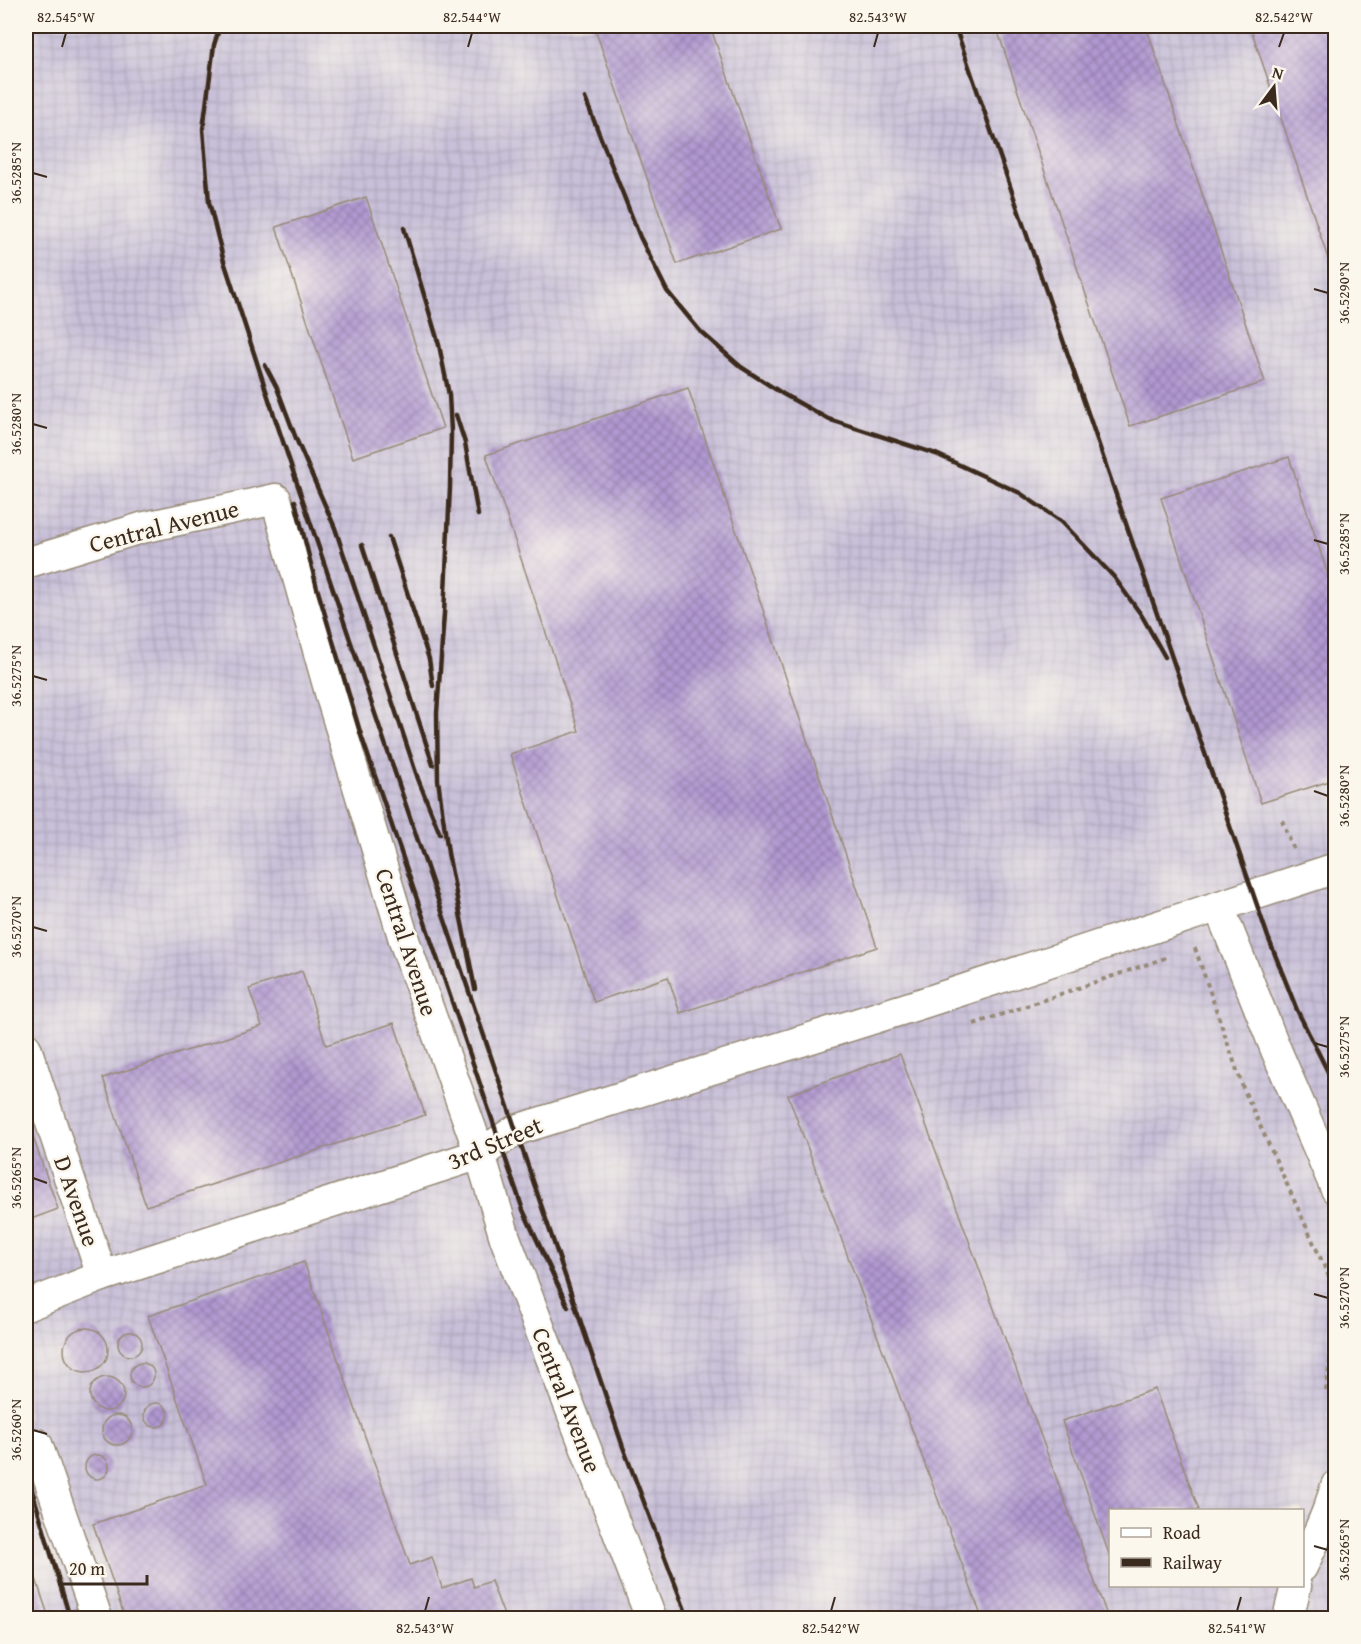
<svg xmlns="http://www.w3.org/2000/svg" width="1361" height="1644" font-family="'Gentium Book Plus',serif">
	<style>
		.industrial { fill: url(#industrial-grid); fill-rule: evenodd }
		.building { fill: url(#building-cross-hatch) }
		.lines { fill: none; stroke-linecap: round; stroke-linejoin: round }
		.street-casing { stroke: #968a76; stroke-width: 33 }
		.path { stroke: #968a76; stroke-width: 4; stroke-dasharray: 4.5 4.5; stroke-linecap: butt }
		.street { stroke: #fff; stroke-width: 30 }
		.rail { stroke: #3b2a1e; stroke-width: 4.5 }
		.ticks { fill: none; stroke: #3b2a1e; stroke-width: 2 }
		.labels { text-anchor: middle; dominant-baseline: central; stroke-width: 5; stroke-linejoin: round; paint-order: stroke }
		.street-label { font-size: 24px; fill: #3b2a1e; stroke: #fbf7ec }
		.neatline { fill: none; stroke: #3b2a1e; stroke-width: 2 }
		.ticks-label { font-size: 15px; text-anchor: middle; fill: #3b2a1e }
	</style>
	<defs>
		<pattern id="industrial-grid" width="8" height="8" patternUnits="userSpaceOnUse" patternTransform="scale(1.5)"><rect width="8" height="8" fill="#c8bfd8"/><path d="M0 4h8M4 0v8" fill="none" stroke="#ada4b9"/></pattern>
		<pattern id="building-cross-hatch" width="8" height="8" patternUnits="userSpaceOnUse" patternTransform="scale(1.5)"><rect width="8" height="8" fill="#b199d1"/><path d="M0 0l8 8M0 8l8-8" fill="none" stroke="#917da9"/></pattern>
	</defs>
	<rect width="100%" height="100%" fill="#fbf7ec"/>
	<filter id="ink" filterUnits="userSpaceOnUse"><feTurbulence type="fractalNoise" baseFrequency=".0167" numOctaves="2"/><feDisplacementMap in="SourceGraphic" scale="12" xChannelSelector="R" yChannelSelector="G"/><feConvolveMatrix kernelMatrix="1 2 1 2 8 2 1 2 1" color-interpolation-filters="sRGB"/></filter>
	<filter id="wash" filterUnits="userSpaceOnUse"><feTurbulence type="fractalNoise" baseFrequency=".008" numOctaves="4" result="noise"/><feDisplacementMap in="SourceGraphic" scale="24" xChannelSelector="R" yChannelSelector="G"/><feGaussianBlur stdDeviation="1.35" result="paint"/><feColorMatrix in="noise" values="0 0 0 0 0 0 0 0 0 0 0 0 0 0 0 0 0 1.4 0 .05"/><feComposite in="paint" operator="in"/></filter>
	<g filter="url(#wash)">
		<rect width="100%" height="100%" fill="#f0e9cf"/>
		<!-- industrial -->
		<path class="industrial" d="M26 26H1335V1618H26ZM1110 1510H1302V1586H1110Z"/>
		<g id="blocks">
			<!-- building -->
			<g class="building">
				<polygon points="594,26 710,26 781,229 677,264"/>
				<polygon points="996,26 1146,26 1265,382 1130,426"/>
				<polygon points="1250,26 1336,26 1336,279 1335,279"/>
				<polygon points="366,197 443,428 353,458 276,227"/>
				<polygon points="688,388 877,947 680,1013 668,977 594,1002 510,754 579,731 486,455"/>
				<polygon points="1289,457 1336,599 1336,779 1261,803 1161,498"/>
				<polygon points="302,971 326,1045 394,1023 425,1115 146,1206 103,1078 262,1026 249,989"/>
				<polygon points="900,1054 1108,1618 982,1618 788,1095"/>
				<polygon points="26,1117 58,1209 26,1221"/>
				<polygon points="304,1262 410,1565 432,1557 442,1588 471,1578 474,1587 491,1581 505,1618 125,1618 93,1524 207,1485 148,1316"/>
				<circle cx="86" cy="1350" r="22"/>
				<circle cx="130" cy="1344" r="12"/>
				<circle cx="142" cy="1375" r="12"/>
				<circle cx="107" cy="1394" r="17"/>
				<polygon points="1155,1389 1199,1510 1110,1510 1110,1557 1062,1421"/>
				<circle cx="156" cy="1415" r="12"/>
				<circle cx="117" cy="1430" r="15"/>
				<circle cx="97" cy="1467" r="12"/>
				<polygon points="26,1549 49,1618 85,1606 89,1618 26,1618"/>
			</g>
		</g>
	</g>
	<g filter="url(#ink)">
		<use href="#blocks" fill-opacity="0" stroke="#968a76" stroke-width="1.5"/>
		<g class="lines">
			<!-- street casing -->
			<g class="street-casing">
				<g id="street">
					<polyline points="26,563 141,528 276,499 331,696 405,943 480,1154 505,1238 651,1618"/>
					<polyline points="1219,907 1276,1050 1336,1189"/>
					<polyline points="26,1048 102,1276"/>
					<polyline points="26,1306 102,1276 480,1154 516,1130 923,1003 1336,868"/>
					<polyline points="26,1447 37,1444 97,1618"/>
					<path d="M1302 1567C1315 1540 1328 1514 1336 1486"/>
					<polyline points="1288,1618 1296,1586"/>
				</g>
			</g>
			<!-- path -->
			<g class="path">
				<polyline points="1282,820 1295,853"/>
				<polyline points="1195,948 1243,1088 1336,1292"/>
				<polyline points="974,1024 1168,957"/>
				<polyline points="1326,1391 1336,1316"/>
			</g>
			<!-- street -->
			<use href="#street" class="street"/>
			<!-- rail -->
			<g class="rail">
				<polyline points="220,26 214,45 203,129 209,202 223,258 274,415 623,1447 688,1618"/>
				<polyline points="955,26 1268,937 1297,1010 1336,1088"/>
				<polyline points="585,98 640,237 667,291 700,331 741,367 783,394 828,419 936,454 1020,493 1062,522 1114,577 1142,616 1165,657"/>
				<polyline points="404,228 439,345 449,395 451,431 450,487 444,614 437,713 438,780 448,853 475,989"/>
				<polyline points="265,365 277,388 297,441 335,528 418,779 440,834"/>
				<polyline points="456,415 465,443 478,515"/>
				<polyline points="295,501 317,588 361,735 523,1210 568,1307"/>
				<polyline points="389,537 429,659 433,686"/>
				<polyline points="362,545 433,765"/>
				<polyline points="26,1470 70,1618"/>
			</g>
		</g>
	</g>
	<!-- ticks -->
	<path class="ticks" d="M62 47 66 33M468 47 472 33M874 47 878 33M1279 47 1284 33M33 173 47 177M1314 289 1328 293M33 424 47 428M1314 540 1328 544M33 676 47 680M1314 791 1328 796M33 927 47 931M1314 1043 1328 1047M33 1178 47 1183M1314 1294 1328 1298M33 1430 47 1434M1314 1546 1328 1550M425 1611 429 1597M831 1611 835 1597M1237 1611 1241 1597"/>
	<g class="labels">
		<!-- street labels -->
		<g class="street-label">
			<text transform="translate(164 526) rotate(-14)">Central Avenue</text>
			<text transform="translate(407 942) rotate(72)">Central Avenue</text>
			<text transform="translate(495 1143) rotate(-23)">3rd Street</text>
			<text transform="translate(77 1201) rotate(71)">D Avenue</text>
			<text transform="translate(567 1400) rotate(69)">Central Avenue</text>
		</g>
	</g>
	<!-- margin -->
	<rect width="1361" height="1644" fill="none" stroke="#fbf7ec" stroke-width="66"/>
	<!-- legend -->
	<rect x="1109" y="1509" width="195" height="78" fill="#fbf7ec" stroke="#aea59a" stroke-width="1.5"/>
	<rect x="1121" y="1528" width="30" height="9" fill="#ffffff" stroke="#aea59a" stroke-width="1.5"/>
	<text x="1163" y="1539" font-size="18" fill="#3b2a1e">Road</text>
	<rect x="1121" y="1558" width="30" height="9" fill="#3b2a1e" stroke="#aea59a" stroke-width="1.5"/>
	<text x="1163" y="1569" font-size="18" fill="#3b2a1e">Railway</text>
	<!-- north arrow -->
	<g transform="translate(1274 87) rotate(16)" stroke="#fbf7ec" stroke-width="4.5" paint-order="stroke">
	<path d="M0-4.5L10 22L0 15L-10 22Z" fill="#3b2a1e"/>
	<text y="-9" font-size="16" font-weight="bold" text-anchor="middle" fill="#3b2a1e">N</text>
	</g>
	<!-- scale -->
	<path d="M60 1575v9h87v-9" fill="none" stroke="#3b2a1e" stroke-width="3"/>
	<text x="69" y="1575" font-size="18" fill="#3b2a1e" stroke="#fbf7ec" stroke-width="4.5" paint-order="stroke">20 m</text>
	<rect x="33" y="33" width="1295" height="1578" class="neatline"/>
	<g class="ticks-label">
		<text x="66" y="22">82.545°W</text>
		<text x="472" y="22">82.544°W</text>
		<text x="878" y="22">82.543°W</text>
		<text x="1284" y="22">82.542°W</text>
		<text transform="translate(16 173) rotate(-90)" y="5">36.5285°N</text>
		<text transform="translate(1344 293) rotate(-90)" y="5">36.5290°N</text>
		<text transform="translate(16 424) rotate(-90)" y="5">36.5280°N</text>
		<text transform="translate(1344 544) rotate(-90)" y="5">36.5285°N</text>
		<text transform="translate(16 676) rotate(-90)" y="5">36.5275°N</text>
		<text transform="translate(1344 796) rotate(-90)" y="5">36.5280°N</text>
		<text transform="translate(16 927) rotate(-90)" y="5">36.5270°N</text>
		<text transform="translate(1344 1047) rotate(-90)" y="5">36.5275°N</text>
		<text transform="translate(16 1178) rotate(-90)" y="5">36.5265°N</text>
		<text transform="translate(1344 1298) rotate(-90)" y="5">36.5270°N</text>
		<text transform="translate(16 1430) rotate(-90)" y="5">36.5260°N</text>
		<text transform="translate(1344 1550) rotate(-90)" y="5">36.5265°N</text>
		<text x="425" y="1633">82.543°W</text>
		<text x="831" y="1633">82.542°W</text>
		<text x="1237" y="1633">82.541°W</text>
	</g>
</svg>
